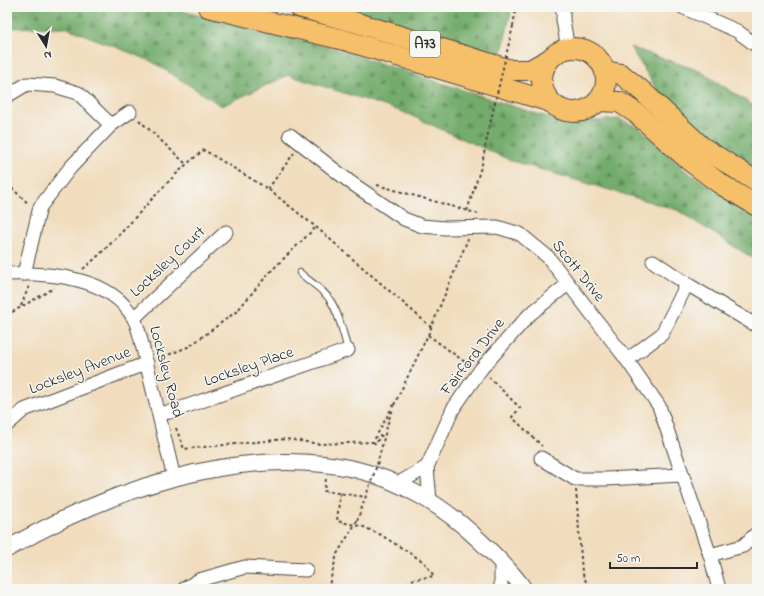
<svg xmlns="http://www.w3.org/2000/svg" width="764" height="596" font-family="'Indie Flower',sans-serif">
	<style>
		.forest { fill: url(#forest-firs); stroke: #4f6c4c }
		.lines { fill: none; stroke-linecap: round; stroke-linejoin: round }
		.service-casing { stroke: #494641; stroke-width: 8 }
		.minor-casing { stroke: #494641; stroke-width: 15 }
		.tertiary-casing { stroke: #494641; stroke-width: 18 }
		.primary-casing { stroke: #494641; stroke-width: 22 }
		.path { stroke: #494641; stroke-width: 2; stroke-dasharray: 3 3; stroke-linecap: butt }
		.service { stroke: #fff; stroke-width: 6 }
		.minor { stroke: #fff; stroke-width: 13 }
		.tertiary { stroke: #fff; stroke-width: 16 }
		.primary { stroke: #f6c06b; stroke-width: 20 }
		.path-bridge { stroke: #494641; stroke-width: 2; stroke-dasharray: 3 3; stroke-linecap: butt }
		.labels { text-anchor: middle; dominant-baseline: central; stroke-width: 3; stroke-linejoin: round; paint-order: stroke }
		.shield { fill: #f6f6f2; stroke: #686867; stroke-width: 1 }
		.shield-label { font-size: 15px; font-weight: bold; fill: #2b2b2b }
		.street-label { font-size: 16px; fill: #2b2b2b; stroke: #f6f6f2 }
	</style>
	<defs>
		<pattern id="forest-firs" width="22" height="20" patternUnits="userSpaceOnUse"><rect width="22" height="20" fill="#73ac6c"/><path d="M5 1l3.5 6h-7zM16 11l3.5 6h-7z" fill="#5f8c59"/></pattern>
	</defs>
	<rect width="100%" height="100%" fill="#f6f6f2"/>
	<filter id="ink" filterUnits="userSpaceOnUse"><feTurbulence type="fractalNoise" baseFrequency=".025" numOctaves="2"/><feDisplacementMap in="SourceGraphic" scale="8" xChannelSelector="R" yChannelSelector="G"/><feConvolveMatrix kernelMatrix="1 2 1 2 8 2 1 2 1" color-interpolation-filters="sRGB"/></filter>
	<filter id="wash" filterUnits="userSpaceOnUse"><feTurbulence type="fractalNoise" baseFrequency=".012" numOctaves="4" result="noise"/><feDisplacementMap in="SourceGraphic" scale="16" xChannelSelector="R" yChannelSelector="G"/><feGaussianBlur stdDeviation="0.9" result="paint"/><feColorMatrix in="noise" values="0 0 0 0 0 0 0 0 0 0 0 0 0 0 0 0 0 1.4 0 .05"/><feComposite in="paint" operator="in"/></filter>
	<g filter="url(#wash)">
		<rect width="100%" height="100%" fill="#f1ddbe"/>
		<!-- forest -->
		<g class="forest">
			<polygon points="7,7 166,7 336,49 537,114 570,123 619,119 640,128 686,171 757,218 757,261 677,210 512,161 403,112 288,75 222,106 151,61 65,27 7,28"/>
			<polygon points="322,7 512,7 500,62"/>
			<polygon points="630,47 700,71 757,108 757,176 707,140 666,104"/>
		</g>
	</g>
	<g filter="url(#ink)">
		<g class="lines">
			<!-- service casing -->
			<g class="service-casing">
				<path id="service" d="M300 273C310 282 323 289 330 300 340 315 343 334 348 350"/>
			</g>
			<!-- minor casing -->
			<g class="minor-casing">
				<g id="minor">
					<polyline points="563,7 563,20 568,49"/>
					<polyline points="682,7 737,31 757,46"/>
					<polyline points="7,96 27,84 55,86 78,93 111,125 70,168 40,207 24,274"/>
					<polyline points="111,125 130,112"/>
					<polyline points="290,135 350,182 404,219 422,226 445,228 497,227 520,234 548,257 627,360 659,406 710,555 719,589"/>
					<polyline points="653,261 687,284 757,326"/>
					<path d="M7 274C49 273 111 276 134 319 137 324 138 330 140 336L174 478"/>
					<polyline points="134,318 226,232"/>
					<polyline points="627,360 662,334 687,284"/>
					<polyline points="160,413 170,412 348,350"/>
					<polyline points="7,425 24,410 147,363"/>
					<polyline points="541,458 575,479 606,479 682,475"/>
					<polyline points="427,467 430,501"/>
					<polyline points="397,484 427,467 453,409 481,369 529,315 568,284"/>
					<polyline points="710,555 743,546 757,533"/>
					<polyline points="501,561 501,589"/>
					<polyline points="184,589 199,580 245,567 306,570"/>
				</g>
			</g>
			<!-- tertiary casing -->
			<g class="tertiary-casing">
				<path id="tertiary" d="M7 549C107 491 237 444 354 469 401 480 445 507 479 540 495 555 511 571 524 589"/>
			</g>
			<!-- primary casing -->
			<g class="primary-casing">
				<g id="primary">
					<polyline points="208,7 344,40 551,102"/>
					<polyline points="299,7 351,21 511,70 530,70 550,59"/>
					<circle cx="574" cy="80" r="32"/>
					<polyline points="605,71 621,74 642,91 702,147 757,182"/>
					<polyline points="598,101 619,102 636,113 691,162 719,183 757,206"/>
				</g>
			</g>
			<!-- path -->
			<g class="path">
				<polyline points="513,26 516,7"/>
				<polyline points="139,120 186,164"/>
				<polyline points="7,184 29,204"/>
				<polyline points="377,185 479,214"/>
				<polyline points="268,189 294,153"/>
				<polyline points="467,211 482,164 489,128"/>
				<path d="M83 269C127 233 159 184 204 150L268 189 316 227 431 327"/>
				<polyline points="21,306 29,286"/>
				<polyline points="7,315 54,288"/>
				<polyline points="428,335 469,365"/>
				<polyline points="158,359 190,346 237,311 269,273 316,227"/>
				<polyline points="489,377 520,408 512,417 542,446"/>
				<polyline points="394,405 428,335 468,239"/>
				<polyline points="389,419 393,409"/>
				<polyline points="176,428 184,449 286,439 320,444 373,442 394,404"/>
				<polyline points="373,442 376,444 380,436 385,436"/>
				<polyline points="326,479 324,491 366,497"/>
				<polyline points="576,490 582,572 589,589"/>
				<polyline points="340,493 337,521 364,527 381,535 424,562 434,576 411,580 403,589"/>
				<polyline points="328,589 337,554 357,521"/>
			</g>
			<!-- service -->
			<use href="#service" class="service"/>
			<!-- minor -->
			<use href="#minor" class="minor"/>
			<!-- tertiary -->
			<use href="#tertiary" class="tertiary"/>
			<!-- primary -->
			<use href="#primary" class="primary"/>
			<!-- path-bridge -->
			<g class="path-bridge">
				<polyline points="489,128 513,26"/>
				<polyline points="357,521 377,465 389,419"/>
			</g>
		</g>
	</g>
	<g class="labels">
		<!-- shield labels -->
		<rect class="shield" x="410" y="31" width="30" height="26" rx="3"/>
		<g class="shield-label">
			<text x="425" y="44">A73</text>
		</g>
		<!-- street labels -->
		<g class="street-label">
			<text transform="translate(168 262) rotate(-43)">Locksley Court</text>
			<text transform="translate(578 271) rotate(51)">Scott Drive</text>
			<text transform="translate(473 357) rotate(-52)">Fairford Drive</text>
			<text transform="translate(249 367) rotate(-19)">Locksley Place</text>
			<text transform="translate(80 371) rotate(-21)">Locksley Avenue</text>
			<text transform="translate(166 372) rotate(75)">Locksley Road</text>
		</g>
	</g>
	<!-- margin -->
	<rect width="764" height="596" fill="none" stroke="#f6f6f2" stroke-width="24"/>
	<!-- north arrow -->
	<g transform="translate(46 46) rotate(169)" stroke="#f6f6f2" stroke-width="3" paint-order="stroke">
	<path d="M0-3L7 15L0 10L-7 15Z" fill="#2b2b2b"/>
	<text y="-6" font-size="11" font-weight="bold" text-anchor="middle" fill="#2b2b2b">N</text>
	</g>
	<!-- scale -->
	<path d="M610 562v6h87v-6" fill="none" stroke="#2b2b2b" stroke-width="2"/>
	<text x="616" y="562" font-size="12" fill="#2b2b2b" stroke="#f6f6f2" stroke-width="3" paint-order="stroke">50 m</text>
</svg>
